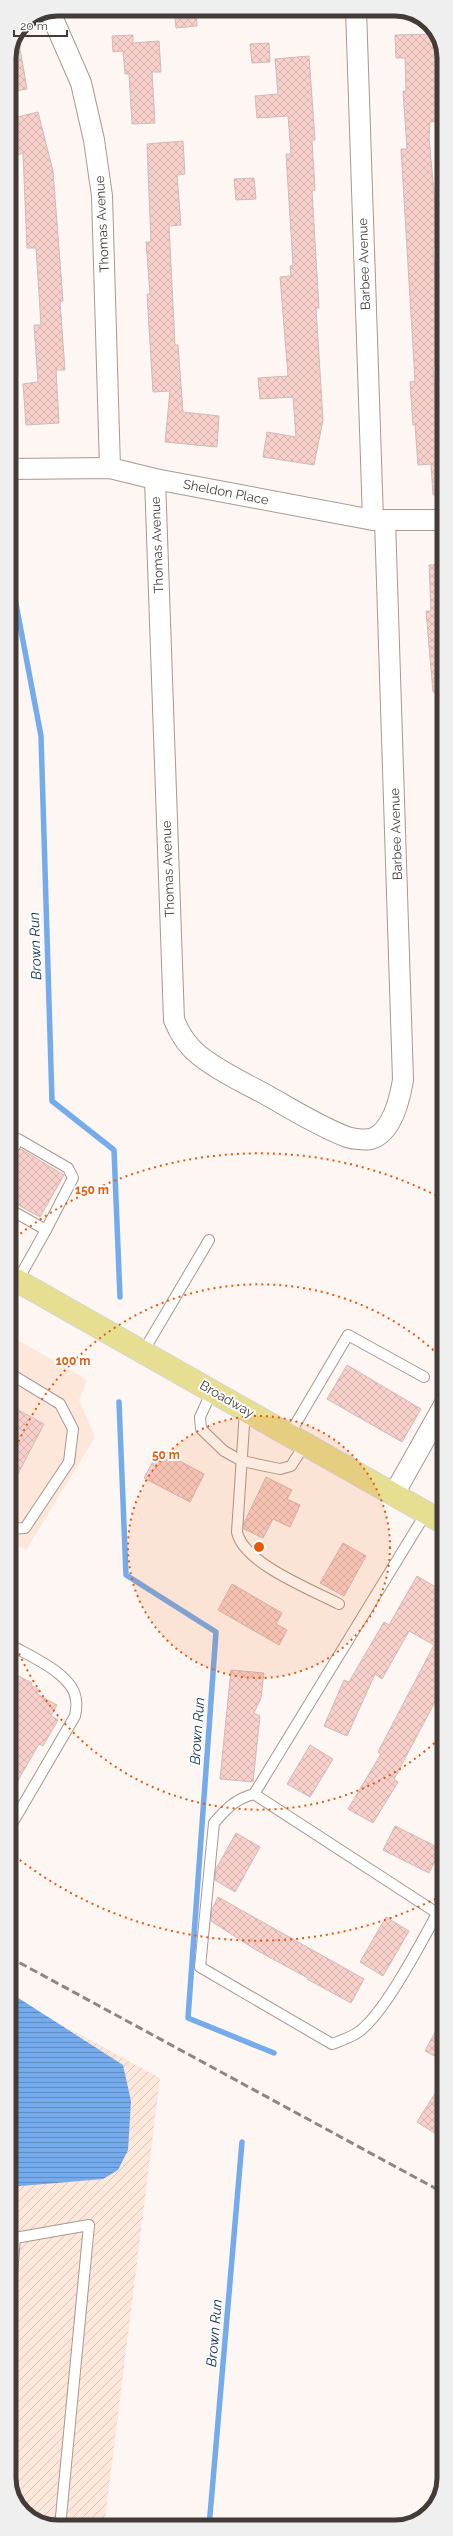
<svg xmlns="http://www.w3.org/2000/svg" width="453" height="2536" font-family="Raleway,sans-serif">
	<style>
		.built { fill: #fce7da }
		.industrial { fill: url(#industrial-furrows) }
		.water { fill: url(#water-rules) }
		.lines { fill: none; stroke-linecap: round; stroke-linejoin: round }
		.stream { stroke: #74abec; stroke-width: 5.5 }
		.building { fill: url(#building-cross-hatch); stroke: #d1bab7 }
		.lane-casing { stroke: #aa988d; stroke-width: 12 }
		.street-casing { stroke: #aa988d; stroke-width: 22 }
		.primary-casing { stroke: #d5d4d3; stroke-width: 24 }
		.lane { stroke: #fff; stroke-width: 10 }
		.street { stroke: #fff; stroke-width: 20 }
		.primary { stroke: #e6df92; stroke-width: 22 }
		.rail { stroke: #8d8681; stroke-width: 3; stroke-dasharray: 8 4; stroke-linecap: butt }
		.ring { fill: none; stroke: #e8590c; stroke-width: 2; stroke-dasharray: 2 4 }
		.labels { text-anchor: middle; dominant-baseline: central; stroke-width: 4; stroke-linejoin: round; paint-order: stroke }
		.street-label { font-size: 13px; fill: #423b36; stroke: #fff }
		.water-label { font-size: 14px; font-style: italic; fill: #0a315a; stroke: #fff }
		.rim { fill: none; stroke: #423b36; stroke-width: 5 }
		.centre { fill: #e8590c; stroke: #fff; stroke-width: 2 }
		.ring-label { font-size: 12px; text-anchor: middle; font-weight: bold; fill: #e8590c; stroke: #fff; stroke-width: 4; stroke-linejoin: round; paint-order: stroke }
	</style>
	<defs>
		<pattern id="industrial-furrows" width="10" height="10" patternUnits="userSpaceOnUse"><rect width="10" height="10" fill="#fce7da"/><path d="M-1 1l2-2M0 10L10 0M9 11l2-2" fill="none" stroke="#d9c7bc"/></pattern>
		<pattern id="water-rules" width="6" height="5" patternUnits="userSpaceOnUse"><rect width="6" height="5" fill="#74abec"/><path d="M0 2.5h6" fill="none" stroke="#618cc0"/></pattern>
		<pattern id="building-cross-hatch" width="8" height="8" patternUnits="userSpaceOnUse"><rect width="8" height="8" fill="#f7d0cb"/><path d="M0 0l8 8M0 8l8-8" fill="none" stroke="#d5b4af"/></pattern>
	</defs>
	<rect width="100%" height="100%" fill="#fef6f2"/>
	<!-- built -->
	<polygon class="built" points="9,1335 87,1380 79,1400 95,1437 26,1550 9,1541"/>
	<!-- industrial -->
	<polygon class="industrial" points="9,1996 160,2078 104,2527 52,2527 24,2513 9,2485"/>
	<!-- water -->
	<polygon class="water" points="9,1992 123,2065 131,2101 128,2150 118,2170 103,2179 9,2187"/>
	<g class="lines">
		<!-- stream -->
		<g class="stream">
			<polyline points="9,567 41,736 52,1101 114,1150 120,1297"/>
			<polyline points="119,1402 126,1575 216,1632 188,2018 274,2053"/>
			<polyline points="209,2527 242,2142"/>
		</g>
	</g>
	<!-- building -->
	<g class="building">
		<polygon points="174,9 196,9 197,26 176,28"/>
		<polygon points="434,34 434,45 440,45 444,51 444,78 439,78 442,121 430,122 429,138 439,247 433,248 439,329 444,329 444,366 433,366 438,444 444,444 444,495 433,495 431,464 418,465 415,425 413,425 410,382 415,381 401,149 407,149 403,91 406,91 405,58 396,58 395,35"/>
		<polygon points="133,35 133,43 159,41 161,72 152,72 155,123 132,124 129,74 125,74 123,51 113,52 112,36"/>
		<polygon points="18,37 27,89 9,92 9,58"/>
		<polygon points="269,43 270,62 252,63 250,44"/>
		<polygon points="309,56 315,140 312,140 315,190 312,191 319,308 316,308 323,420 314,465 263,457 267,432 296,437 293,397 260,399 258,378 288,376 280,277 291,276 290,266 293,265 286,154 291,154 288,116 257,118 255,96 278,94 275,59"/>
		<polygon points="38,112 53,171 63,301 60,302 65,370 56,370 59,423 26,425 23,384 38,382 34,325 41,325 36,248 27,248 23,153 18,155 9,119"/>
		<polygon points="183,141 185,174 177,175 181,225 169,226 175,345 178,345 183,412 219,416 217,447 165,442 170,391 153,392 147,294 150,294 146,242 151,242 147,144"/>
		<polygon points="254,178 256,199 236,200 234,179"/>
		<polygon points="444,564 444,692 433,692 426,611 431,611 429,565"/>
		<polygon points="9,1149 15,1152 21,1149 64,1175 40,1217 9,1200"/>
		<polygon points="347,1365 421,1409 402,1442 327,1399"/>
		<polygon points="9,1405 44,1424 9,1491"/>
		<polygon points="159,1450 204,1474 190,1502 144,1478"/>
		<polygon points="266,1477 292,1490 287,1499 300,1505 290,1527 273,1519 263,1538 244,1529 244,1523"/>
		<polygon points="343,1543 366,1556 344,1596 320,1583"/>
		<polygon points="417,1576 444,1592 444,1685 394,1779 398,1782 373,1823 348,1809 381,1754 378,1752 434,1645 409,1631 382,1679 375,1674 347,1736 324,1726 344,1680 349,1682 384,1622 389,1625"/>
		<polygon points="232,1584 282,1613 276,1624 287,1630 279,1645 218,1610"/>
		<polygon points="231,1670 264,1673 261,1698 254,1713 260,1716 253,1782 220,1779"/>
		<polygon points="9,1671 32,1683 31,1685 39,1690 37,1694 57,1705 51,1716 58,1720 43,1746 39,1744 9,1796"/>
		<polygon points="310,1745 333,1759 310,1797 287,1784"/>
		<polygon points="395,1826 441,1849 429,1873 383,1850"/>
		<polygon points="236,1833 260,1847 235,1892 215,1880 216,1869"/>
		<polygon points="218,1897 364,1979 351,2003 307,1979 308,1978 256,1950 211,1921 212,1909"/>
		<polygon points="386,1917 409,1931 383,1976 360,1962"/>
		<polygon points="444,2015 444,2061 425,2051"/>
		<polygon points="444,2079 444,2139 417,2122"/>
	</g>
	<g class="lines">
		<!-- lane casing -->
		<g class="lane-casing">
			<g id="lane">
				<polyline points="15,1146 18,1139 68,1168 73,1178 46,1230"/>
				<polyline points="9,1209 46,1230 9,1296"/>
				<polyline points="143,1352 209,1240"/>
				<polyline points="9,1373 60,1404 73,1429 69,1462 25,1528 9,1529"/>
				<polyline points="212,1391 200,1417 201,1429 224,1451 242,1461 280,1469 291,1466 305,1444"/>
				<path d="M245 1410 237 1532C243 1563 312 1590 339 1604"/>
				<polyline points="289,1435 348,1335 424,1377"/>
				<path d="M426 1513 254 1794C235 1799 226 1809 214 1823L200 1967 332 2044C340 2041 349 2038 357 2033 385 2015 426 1933 444 1901"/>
				<path d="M9 1644C29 1656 74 1674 76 1700 77 1705 76 1711 75 1716L9 1829"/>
				<polyline points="254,1794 437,1913"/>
				<polyline points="9,2309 15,2238 89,2225 60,2527"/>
			</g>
		</g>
		<!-- street casing -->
		<g class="street-casing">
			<g id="street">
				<polyline points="356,9 373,520"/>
				<polyline points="50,12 81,83 94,140 102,196 110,468"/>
				<polyline points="9,469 110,468 155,479 373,520 444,520"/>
				<path d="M155 479 174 1020C180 1035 187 1046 200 1056 219 1071 242 1082 263 1093 290 1108 318 1126 347 1137 353 1139 364 1140 371 1139 392 1133 400 1098 403 1080L385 520"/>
				<polyline points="394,1494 444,1405"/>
			</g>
		</g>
		<!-- primary casing -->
		<g class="primary-casing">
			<polyline id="primary" points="9,1276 444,1523"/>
		</g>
		<!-- lane -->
		<use href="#lane" class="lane"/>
		<!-- street -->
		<use href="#street" class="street"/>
		<!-- primary -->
		<use href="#primary" class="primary"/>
		<!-- rail -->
		<polyline class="rail" points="9,1957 444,2193"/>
	</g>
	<!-- distance rings -->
	<circle cx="259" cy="1547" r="131" fill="#e8590c" fill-opacity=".12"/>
	<g class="ring">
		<circle cx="259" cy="1547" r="131"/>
		<path d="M443 1735A263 263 0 0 1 10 1630M10 1464A263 263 0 0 1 443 1359"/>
		<path d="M441 1896A394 394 0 0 1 11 1853M11 1241A394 394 0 0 1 441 1198"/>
	</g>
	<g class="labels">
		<!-- street labels -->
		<g class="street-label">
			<text transform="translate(102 224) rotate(-93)">Thomas Avenue</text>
			<text transform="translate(364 264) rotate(-92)">Barbee Avenue</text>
			<text transform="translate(226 492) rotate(11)">Sheldon Place</text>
			<text transform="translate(157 545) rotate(-92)">Thomas Avenue</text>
			<text transform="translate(396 834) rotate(-92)">Barbee Avenue</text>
			<text transform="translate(168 869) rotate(-92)">Thomas Avenue</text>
			<text transform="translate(227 1399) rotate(30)">Broadway</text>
		</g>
		<!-- water labels -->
		<g class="water-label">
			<text transform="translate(35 946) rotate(-92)">Brown Run</text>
			<text transform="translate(197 1731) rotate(-86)">Brown Run</text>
			<text transform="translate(214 2333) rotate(-85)">Brown Run</text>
		</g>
	</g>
	<!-- crop -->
	<path d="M0 0H453V2536H0ZM58 16H395A42 42 0 0 1 437 58V2478A42 42 0 0 1 395 2520H58A42 42 0 0 1 16 2478V58A42 42 0 0 1 58 16Z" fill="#f0efef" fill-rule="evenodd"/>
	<path class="rim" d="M58 16H395A42 42 0 0 1 437 58V2478A42 42 0 0 1 395 2520H58A42 42 0 0 1 16 2478V58A42 42 0 0 1 58 16Z"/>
	<circle cx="259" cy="1547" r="6" class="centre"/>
	<g class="ring-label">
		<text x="92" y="1194">150 m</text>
		<text x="73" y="1365">100 m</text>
		<text x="166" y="1459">50 m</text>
	</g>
	<!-- scale -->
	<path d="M14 30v6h53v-6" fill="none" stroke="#423b36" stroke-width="2"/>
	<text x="20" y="30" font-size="12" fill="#423b36" stroke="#ffffff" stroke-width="3" paint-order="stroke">20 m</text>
</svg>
